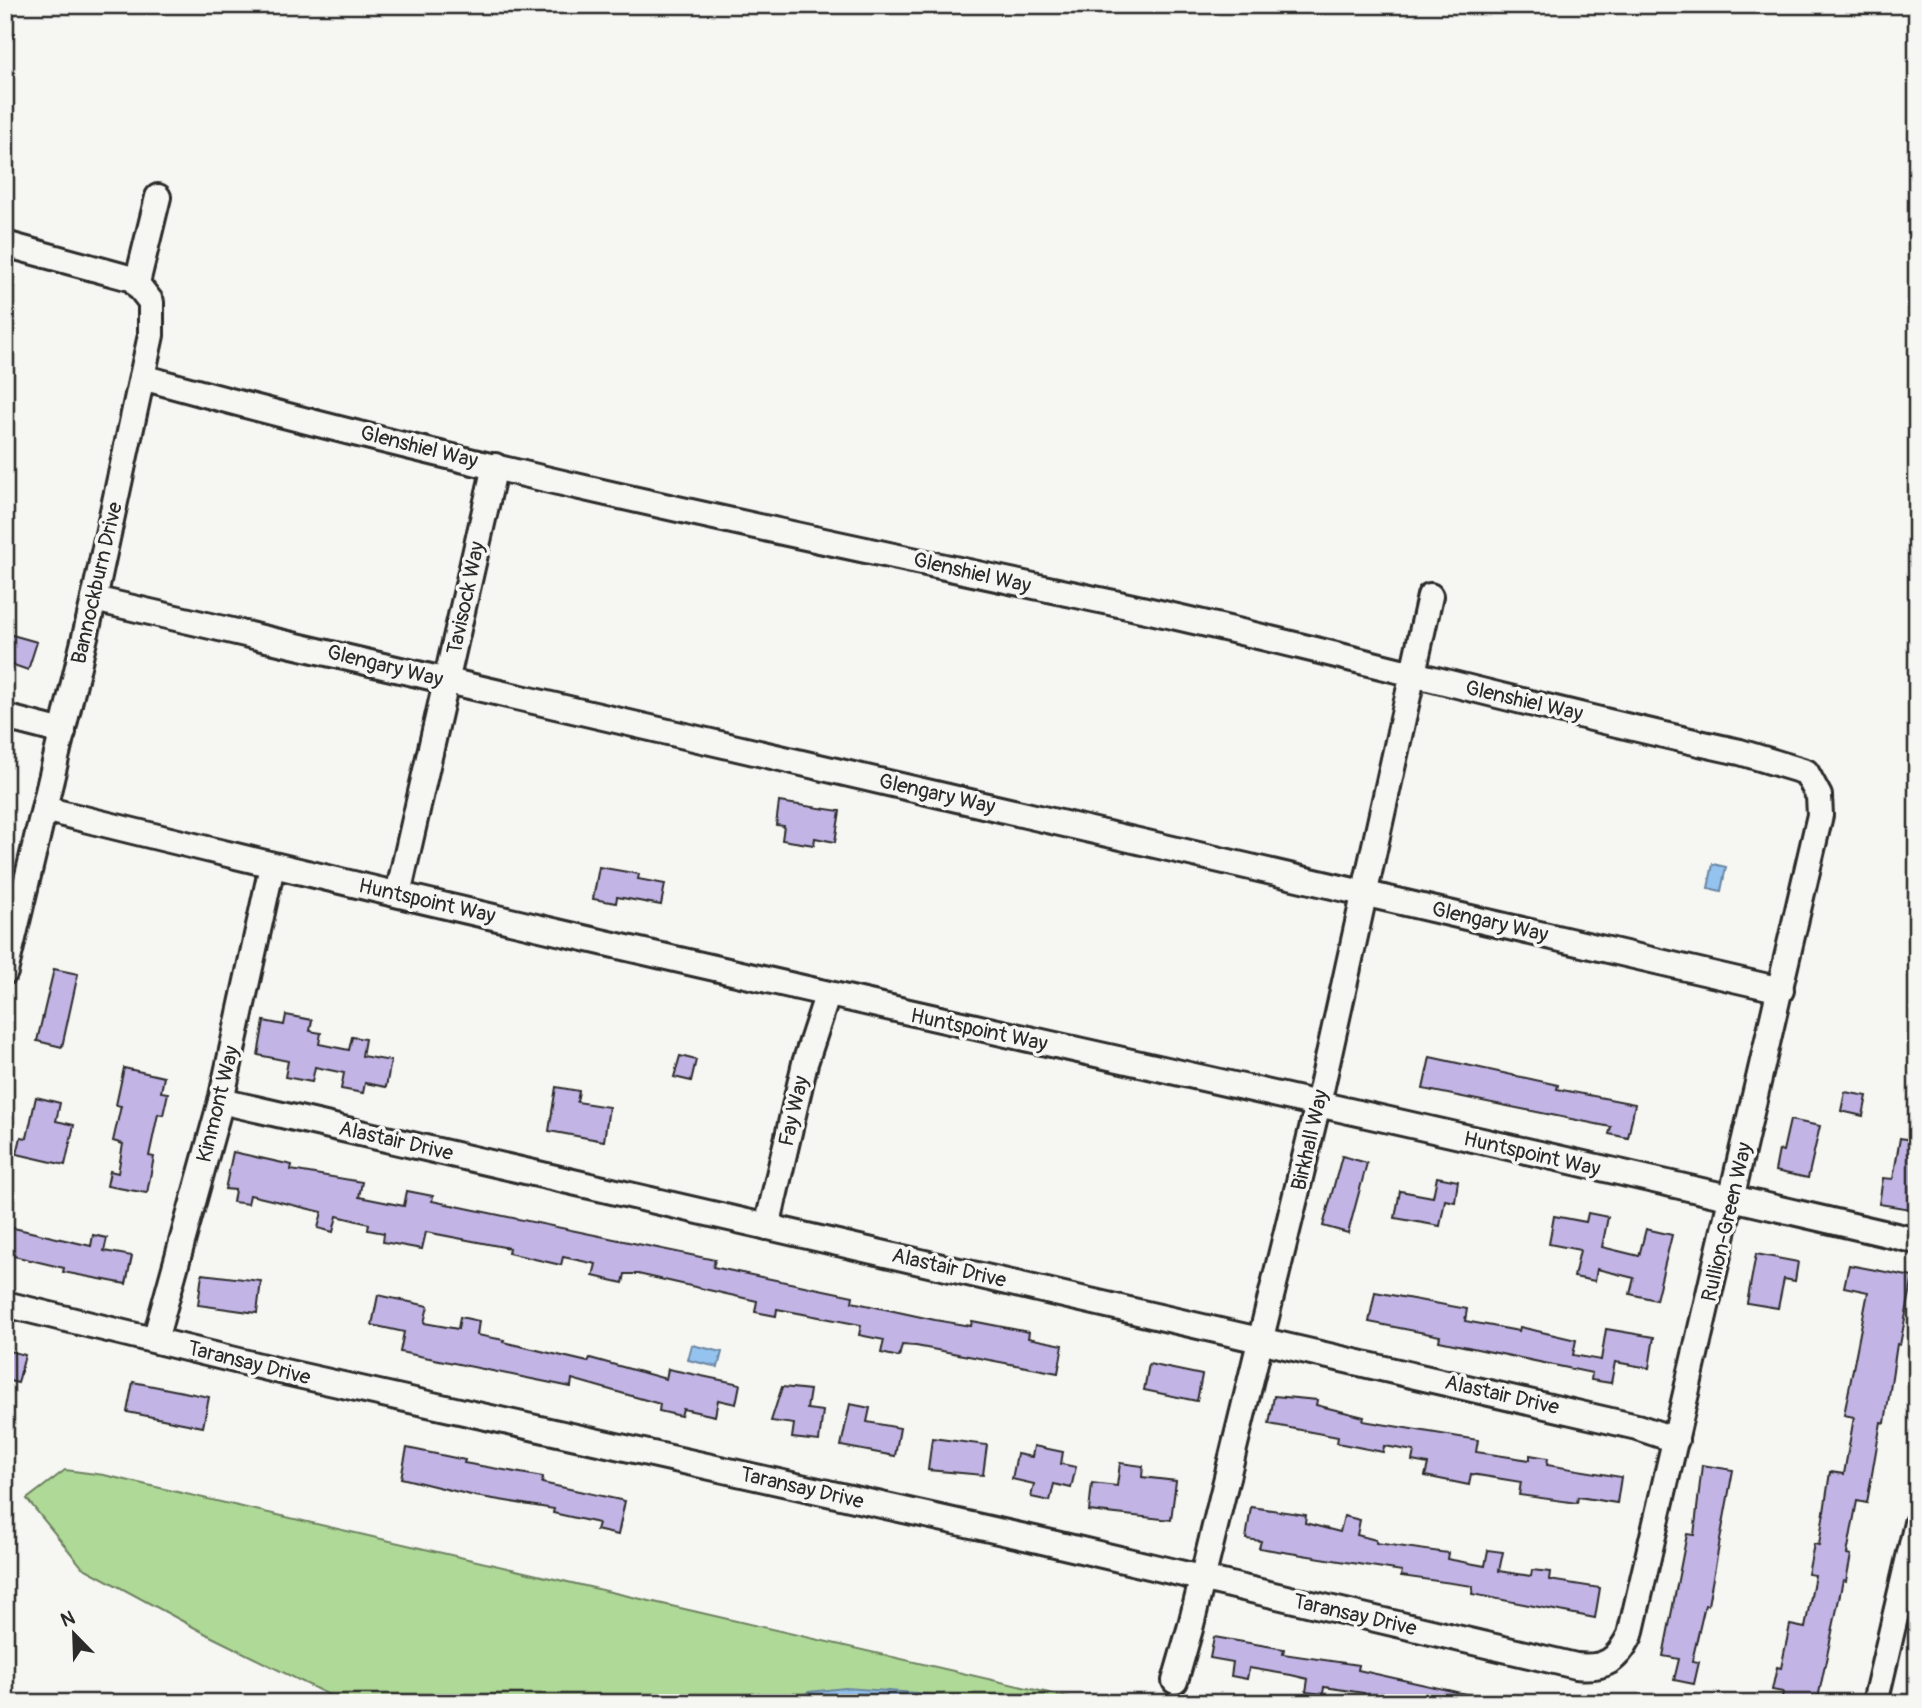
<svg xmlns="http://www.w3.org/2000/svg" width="1922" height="1708" font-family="Pangolin,sans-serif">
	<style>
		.green { fill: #afd997; stroke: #6d8261; stroke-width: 2 }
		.water { fill: #94c3ef; stroke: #6a86a1; stroke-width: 2 }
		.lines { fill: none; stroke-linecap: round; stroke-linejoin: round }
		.shore { stroke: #556879; stroke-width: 2 }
		.building { fill: #c2b4e5; stroke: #2b2b2b; stroke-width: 2 }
		.minor-casing { stroke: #2b2b2b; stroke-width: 30 }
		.minor { stroke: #f6f6f2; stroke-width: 24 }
		.labels { text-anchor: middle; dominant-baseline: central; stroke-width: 7; stroke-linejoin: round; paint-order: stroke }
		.street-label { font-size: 21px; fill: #2b2b2b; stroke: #f6f6f2 }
	</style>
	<rect width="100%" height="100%" fill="#f6f6f2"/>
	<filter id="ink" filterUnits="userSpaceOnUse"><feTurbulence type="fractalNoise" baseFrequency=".0143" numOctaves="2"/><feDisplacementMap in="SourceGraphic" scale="14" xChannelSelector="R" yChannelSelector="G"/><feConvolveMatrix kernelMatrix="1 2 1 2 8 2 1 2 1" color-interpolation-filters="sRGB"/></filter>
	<g filter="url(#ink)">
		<!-- green -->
		<polygon class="green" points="65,1470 104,1475 1092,1703 345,1703 210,1636 82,1567 27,1499"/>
		<!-- water -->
		<g class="water">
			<polygon points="1713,864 1726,867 1721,891 1708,888"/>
			<polygon points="692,1345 722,1352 718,1367 688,1360"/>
			<polygon points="845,1688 917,1693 974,1703 790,1703 809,1692"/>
		</g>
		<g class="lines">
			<!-- shore -->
			<polyline class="shore" points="804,1703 845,1696 936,1703"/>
		</g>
		<!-- building -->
		<g class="building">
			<polygon points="5,633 37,642 28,670 5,662"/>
			<polygon points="779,802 840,811 835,842 815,838 814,845 782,840 784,826 776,825"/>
			<polygon points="599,867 639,874 638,879 665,884 661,905 617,897 616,903 593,899"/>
			<polygon points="54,969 78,974 62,1047 37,1041"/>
			<polygon points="286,1015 312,1020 310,1031 321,1033 319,1044 349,1050 352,1037 365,1039 362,1056 391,1061 386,1087 365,1083 363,1093 341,1089 344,1073 315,1067 312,1082 285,1077 288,1061 258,1055 264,1021 284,1025"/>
			<polygon points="680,1056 696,1060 691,1081 674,1077"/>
			<polygon points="1430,1057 1558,1085 1557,1089 1635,1104 1628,1138 1609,1134 1611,1127 1423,1089"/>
			<polygon points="124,1068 164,1077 161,1092 168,1093 163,1115 158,1114 149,1156 154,1157 147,1193 107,1186 110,1171 118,1173 123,1144 113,1141 121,1106 116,1105"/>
			<polygon points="556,1087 579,1091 577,1102 609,1107 604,1141 549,1131"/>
			<polygon points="1845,1092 1867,1096 1863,1116 1841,1111"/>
			<polygon points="36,1097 60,1103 56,1121 74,1125 65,1165 17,1154 21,1137 27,1138"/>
			<polygon points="1790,1120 1820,1126 1808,1178 1775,1171 1779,1150 1783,1151"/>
			<polygon points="1900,1138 1917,1141 1917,1210 1879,1204 1883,1178 1893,1179"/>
			<polygon points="233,1152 292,1165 291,1170 362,1182 359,1197 404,1206 407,1191 433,1196 432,1201 715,1260 713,1267 853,1296 852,1302 935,1320 971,1326 972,1321 1029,1332 1028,1338 1063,1345 1058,1373 916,1346 902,1345 899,1357 881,1353 884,1340 859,1335 861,1325 777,1309 776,1316 755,1312 757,1301 638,1274 625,1274 623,1283 593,1276 596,1264 563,1257 561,1265 508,1253 509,1248 426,1232 422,1249 383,1242 384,1233 368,1230 369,1224 337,1216 333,1232 318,1228 322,1212 250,1195 248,1204 233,1202 235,1190 225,1189"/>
			<polygon points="1342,1156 1367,1163 1348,1233 1323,1226"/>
			<polygon points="1437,1177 1458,1181 1455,1202 1445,1200 1440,1226 1395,1218 1400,1191 1433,1197"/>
			<polygon points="1588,1213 1608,1217 1602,1247 1639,1256 1646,1229 1672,1235 1656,1300 1630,1294 1634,1278 1597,1269 1595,1281 1574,1277 1580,1250 1549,1244 1554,1216 1586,1222"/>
			<polygon points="5,1226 91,1246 93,1235 107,1238 104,1251 132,1256 126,1284 63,1272 64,1268 5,1254"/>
			<polygon points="1756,1254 1798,1262 1795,1281 1784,1279 1778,1308 1747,1303"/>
			<polygon points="1849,1265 1913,1277 1900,1345 1897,1344 1885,1423 1881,1422 1867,1503 1857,1501 1847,1554 1851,1555 1846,1581 1843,1580 1817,1703 1781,1703 1783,1692 1772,1690 1777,1667 1781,1668 1790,1625 1805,1628 1815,1575 1808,1574 1814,1544 1819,1545 1830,1472 1844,1474 1854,1417 1844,1415 1868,1292 1844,1287"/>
			<polygon points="202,1274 261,1281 257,1313 198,1305"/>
			<polygon points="1375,1292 1467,1309 1465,1321 1519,1331 1520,1327 1576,1340 1573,1355 1601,1360 1606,1329 1654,1337 1649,1368 1615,1362 1611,1383 1591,1380 1592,1373 1439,1341 1440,1336 1369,1322"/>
			<polygon points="378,1295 428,1306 424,1323 458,1329 460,1317 479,1321 477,1335 504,1340 503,1342 588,1362 590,1358 666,1379 668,1369 740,1384 736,1404 718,1400 715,1416 683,1409 681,1416 659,1411 660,1404 572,1379 571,1387 400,1352 404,1332 372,1325"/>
			<polygon points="5,1350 25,1355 18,1383 5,1380"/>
			<polygon points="1149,1364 1202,1375 1197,1401 1144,1390"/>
			<polygon points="133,1382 209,1397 203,1427 127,1412"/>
			<polygon points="782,1387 810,1390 807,1409 823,1411 819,1441 792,1438 794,1424 771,1421"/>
			<polygon points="1274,1396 1317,1400 1316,1405 1364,1417 1363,1421 1478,1440 1476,1452 1530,1460 1530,1455 1548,1458 1547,1465 1621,1477 1617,1503 1578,1497 1577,1503 1519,1495 1521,1482 1471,1474 1469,1485 1425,1476 1428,1464 1412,1461 1414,1451 1384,1446 1383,1452 1337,1443 1338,1437 1269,1424"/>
			<polygon points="850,1404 870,1408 867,1422 900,1428 895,1456 841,1446"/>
			<polygon points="932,1438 987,1445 983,1475 928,1470"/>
			<polygon points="1034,1446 1063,1452 1061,1464 1076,1467 1071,1488 1054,1484 1050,1501 1031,1497 1034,1484 1012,1479 1017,1454 1032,1457"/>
			<polygon points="407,1448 465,1460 464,1463 543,1477 542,1483 625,1501 618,1535 596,1530 598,1523 553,1513 554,1509 475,1496 401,1478"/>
			<polygon points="1120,1463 1143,1466 1142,1477 1176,1481 1171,1520 1089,1511 1092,1483 1117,1486"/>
			<polygon points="1702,1465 1733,1470 1708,1605 1705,1605 1692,1661 1699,1662 1694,1684 1674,1680 1679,1659 1663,1656 1687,1534 1694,1535"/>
			<polygon points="1251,1507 1306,1515 1305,1523 1340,1532 1344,1516 1360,1520 1357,1535 1376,1540 1376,1543 1448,1553 1447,1559 1485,1566 1488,1550 1503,1552 1499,1571 1531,1576 1532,1570 1550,1572 1549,1580 1600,1588 1595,1618 1472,1594 1473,1586 1401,1576 1402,1571 1259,1548 1261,1541 1246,1539"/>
			<polygon points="1214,1637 1284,1649 1283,1654 1359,1665 1358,1670 1479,1697 1478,1703 1361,1703 1364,1693 1324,1687 1323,1694 1306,1692 1308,1679 1291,1675 1249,1668 1247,1679 1231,1676 1233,1662 1210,1658"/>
		</g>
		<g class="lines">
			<!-- minor casing -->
			<g class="minor-casing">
				<g id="minor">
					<polyline points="5,244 133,279 151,302 151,335 94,599 5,972"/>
					<polyline points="137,283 158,197"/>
					<polyline points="94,599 1781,990"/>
					<polyline points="5,717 63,732"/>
					<path d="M44 809C666 964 1293 1094 1917 1241"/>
					<polyline points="398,894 495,466"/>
					<polyline points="221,1101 1637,1427 1676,1440"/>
					<polyline points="767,1227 805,1063 827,996"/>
					<path d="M5 1304 280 1371 1034 1539 1576 1666C1605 1669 1617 1661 1630 1635L1820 815 1819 796 1806 772 1740 752C1530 707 1324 648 1114 603 789 534 462 466 142 377"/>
					<polyline points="155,1340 221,1101 272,866"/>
					<polyline points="1175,1681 1190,1629 1318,1104 1430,596"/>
					<polyline points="1875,1703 1917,1523"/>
				</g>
			</g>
			<!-- minor -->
			<use href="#minor" class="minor"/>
		</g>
	</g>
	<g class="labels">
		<!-- street labels -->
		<g class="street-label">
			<text transform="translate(419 447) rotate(14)">Glenshiel Way</text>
			<text transform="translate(972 573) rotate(13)">Glenshiel Way</text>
			<text transform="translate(97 583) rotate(-77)">Bannockburn Drive</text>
			<text transform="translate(466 598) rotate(-78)">Tavisock Way</text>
			<text transform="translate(385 666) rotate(14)">Glengary Way</text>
			<text transform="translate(1524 701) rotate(13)">Glenshiel Way</text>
			<text transform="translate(937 794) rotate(13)">Glengary Way</text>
			<text transform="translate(427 901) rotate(13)">Huntspoint Way</text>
			<text transform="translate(1490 922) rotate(13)">Glengary Way</text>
			<text transform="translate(979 1030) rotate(12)">Huntspoint Way</text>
			<text transform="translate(218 1104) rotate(-76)">Kinmont Way</text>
			<text transform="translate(794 1111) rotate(-77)">Fay Way</text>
			<text transform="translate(1310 1140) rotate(-77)">Birkhall Way</text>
			<text transform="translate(396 1141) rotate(13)">Alastair Drive</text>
			<text transform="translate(1532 1154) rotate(13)">Huntspoint Way</text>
			<text transform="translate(1727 1222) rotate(-77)">Rullion-Green Way</text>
			<text transform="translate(949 1268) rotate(13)">Alastair Drive</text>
			<text transform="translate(249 1363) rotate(14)">Taransay Drive</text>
			<text transform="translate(1502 1395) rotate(13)">Alastair Drive</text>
			<text transform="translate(802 1488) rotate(13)">Taransay Drive</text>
			<text transform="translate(1355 1615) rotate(13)">Taransay Drive</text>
		</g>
	</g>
	<!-- margin -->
	<rect width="1922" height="1708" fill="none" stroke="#f6f6f2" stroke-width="28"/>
	<rect x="14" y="14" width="1894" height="1680" fill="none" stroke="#2b2b2b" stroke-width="2.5" filter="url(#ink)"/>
	<!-- north arrow -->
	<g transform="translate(74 1634) rotate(337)" stroke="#f6f6f2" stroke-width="5" paint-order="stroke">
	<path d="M0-5L12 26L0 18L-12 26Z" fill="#2b2b2b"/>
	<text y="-10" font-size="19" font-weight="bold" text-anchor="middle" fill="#2b2b2b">N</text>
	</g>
</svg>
